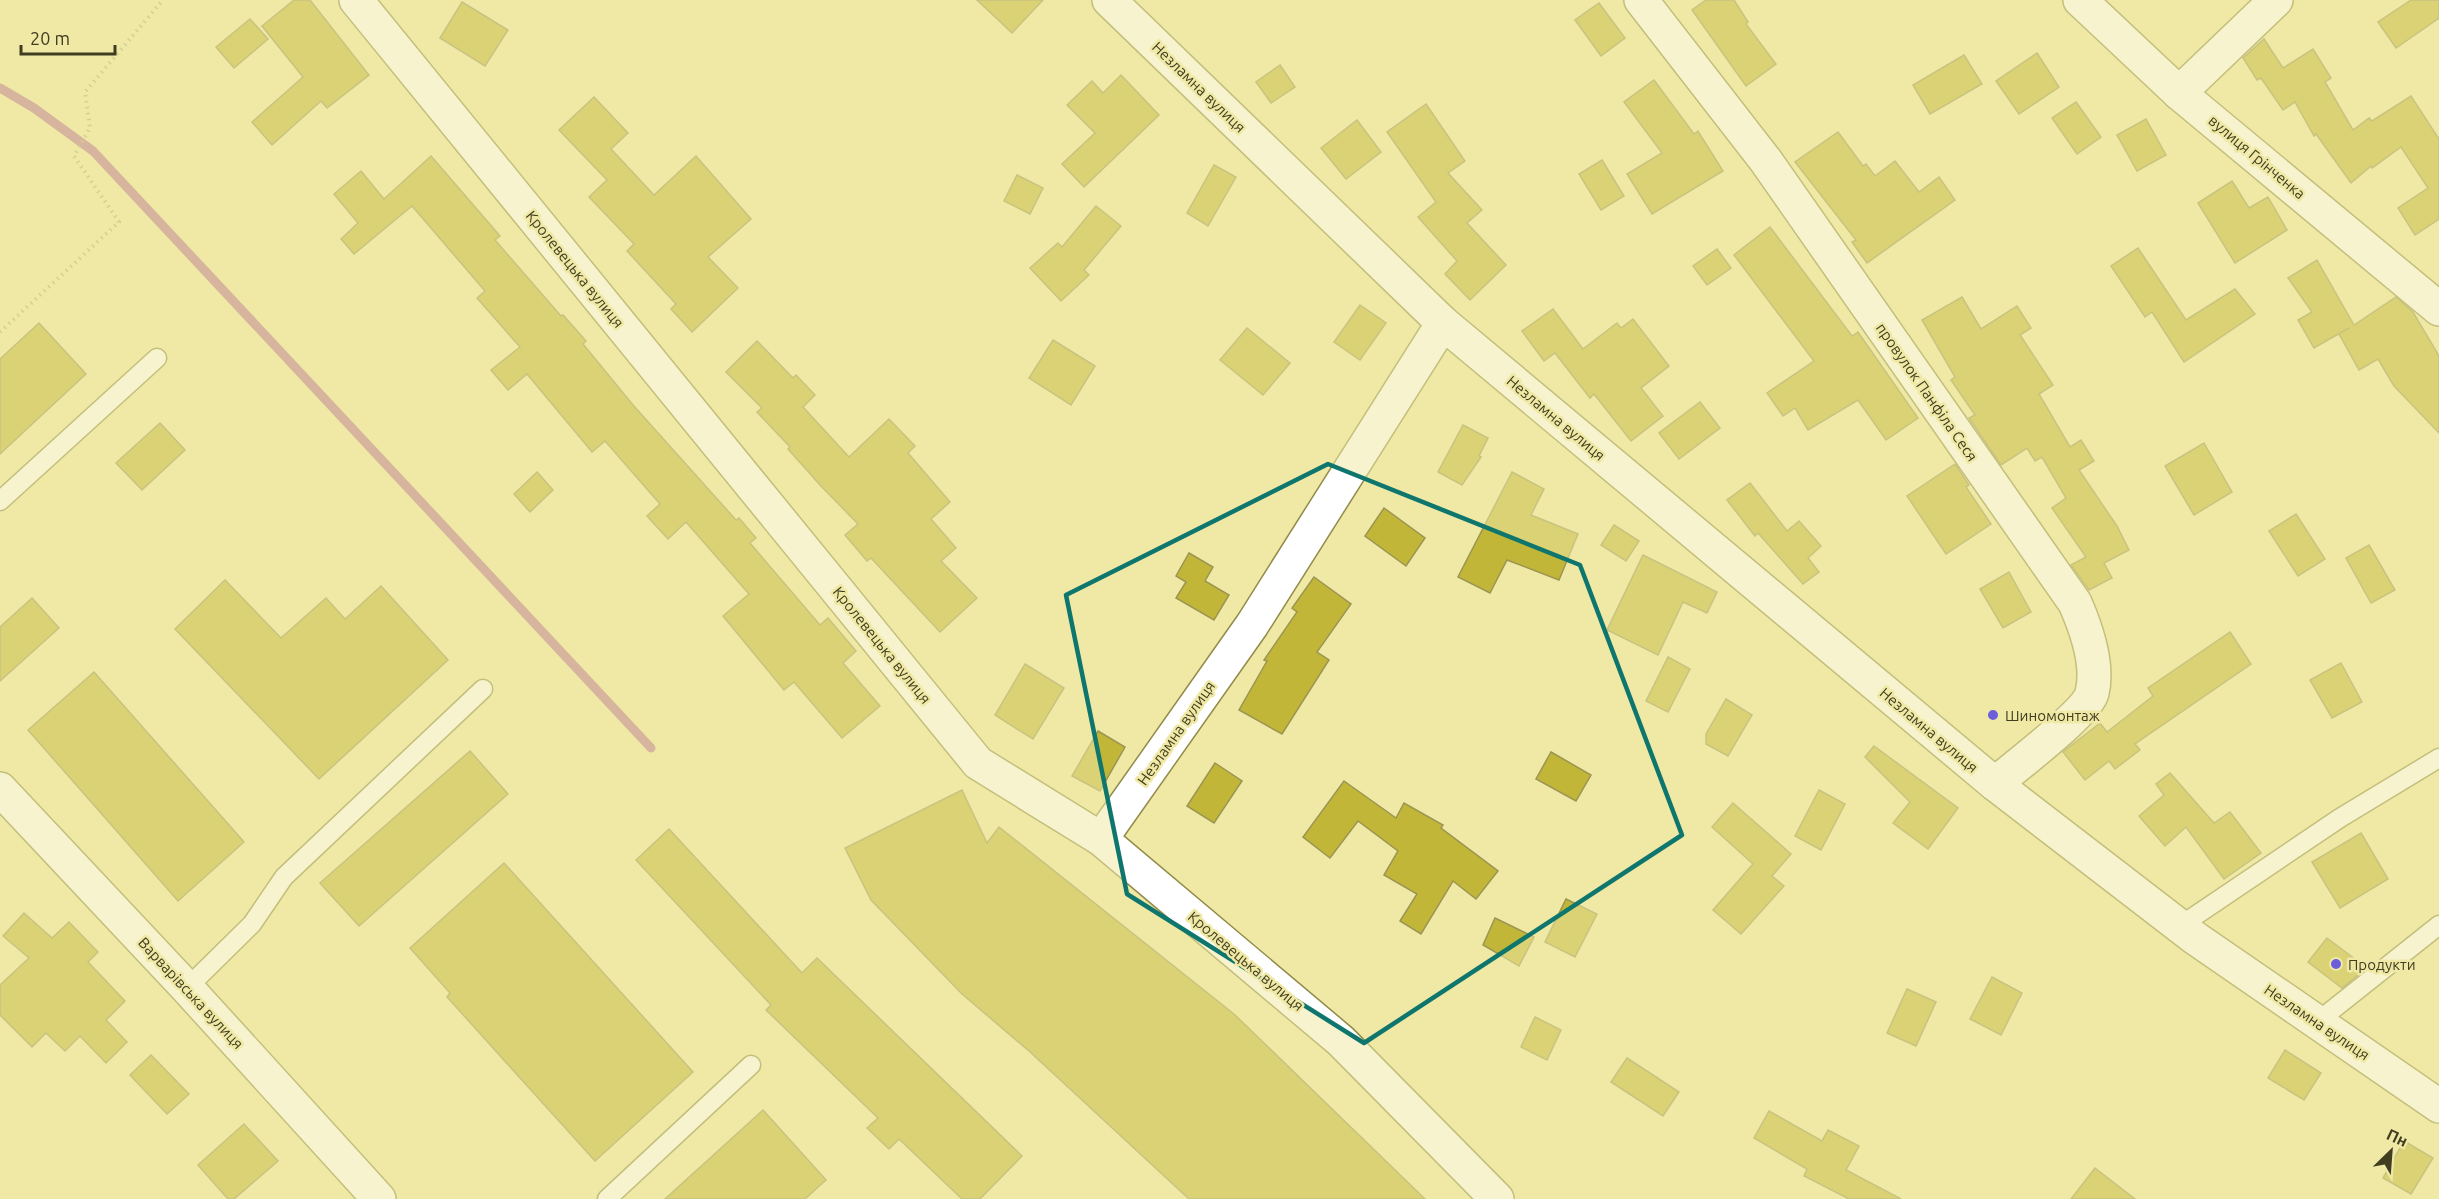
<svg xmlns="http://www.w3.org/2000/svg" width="2439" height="1199" font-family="Ubuntu,sans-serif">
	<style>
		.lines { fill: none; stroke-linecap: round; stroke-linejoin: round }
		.stream { stroke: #ba7395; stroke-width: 9 }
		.building { fill: #c2b638; stroke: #9b9553; stroke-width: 1.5 }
		.service-casing { stroke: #918b49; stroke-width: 21 }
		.minor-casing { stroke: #918b49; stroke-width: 36 }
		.tertiary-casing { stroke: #918b49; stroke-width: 36 }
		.path { stroke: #b5b079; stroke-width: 4; stroke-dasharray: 1.5 4.5; stroke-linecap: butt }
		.service { stroke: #fff; stroke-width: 18 }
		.minor { stroke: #fff; stroke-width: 33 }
		.tertiary { stroke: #fff; stroke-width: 33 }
		.marked { fill: none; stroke: #0f766e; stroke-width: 4.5; stroke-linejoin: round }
		.poi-dot { fill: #6c5fd9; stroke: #efe9a5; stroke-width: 2 }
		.labels { text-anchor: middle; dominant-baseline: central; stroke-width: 5; stroke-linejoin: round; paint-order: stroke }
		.street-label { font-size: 15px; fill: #403d21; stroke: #efe9a5 }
		.poi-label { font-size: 15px; fill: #403d21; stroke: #efe9a5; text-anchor: start }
	</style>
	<rect width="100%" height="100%" fill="#efe9a5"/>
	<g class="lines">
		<!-- stream -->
		<polyline class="stream" points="0,88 34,108 93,151 651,748"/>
	</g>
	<!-- building -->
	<g class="building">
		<polygon points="294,0 310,0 369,75 327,108 321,101 272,145 252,122 303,77 262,26"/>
		<polygon points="977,0 1043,0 1012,33"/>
		<polygon points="1706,0 1734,0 1748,22 1746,24 1776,64 1746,86 1692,10"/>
		<polygon points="2411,0 2439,0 2439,18 2396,48 2378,22"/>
		<polygon points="462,2 508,30 485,66 440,38"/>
		<polygon points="1599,3 1625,38 1601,56 1575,20"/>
		<polygon points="250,19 268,39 234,68 216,47"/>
		<polygon points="2264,39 2283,68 2313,49 2331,78 2325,82 2353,130 2369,118 2372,121 2411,96 2439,139 2439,219 2415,235 2398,208 2428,188 2401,147 2372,168 2371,166 2351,183 2316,134 2314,136 2295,102 2283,110 2261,78 2257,80 2243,58"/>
		<polygon points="2037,53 2059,87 2019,114 1996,81"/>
		<polygon points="1964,55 1982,84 1930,114 1913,85"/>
		<polygon points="1280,65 1295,87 1271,103 1256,82"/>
		<polygon points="1121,75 1159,115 1084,187 1062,164 1095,133 1067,105 1092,81 1103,93"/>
		<polygon points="1654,80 1694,134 1698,131 1723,171 1652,214 1627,174 1662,153 1624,102"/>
		<polygon points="594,97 628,133 611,149 654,195 696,156 751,219 708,257 738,288 692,332 671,309 676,304 627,251 634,244 589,197 607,180 559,130"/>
		<polygon points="2076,102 2101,137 2077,154 2052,118"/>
		<polygon points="1426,104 1465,161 1448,173 1482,210 1467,223 1506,265 1470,300 1445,274 1457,261 1418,217 1436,202 1387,132"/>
		<polygon points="2146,119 2166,155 2137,171 2117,135"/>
		<polygon points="1357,120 1381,152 1346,179 1321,148"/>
		<polygon points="1838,132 1863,166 1866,164 1875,176 1895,161 1919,192 1939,177 1955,200 1867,263 1852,242 1856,240 1795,162"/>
		<polygon points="431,156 500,236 495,240 561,316 563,315 586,341 583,344 633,405 736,520 739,518 756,538 750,543 820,625 828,618 856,651 843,663 880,706 842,738 794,682 784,690 723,616 749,594 686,522 668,539 647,516 660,504 605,441 592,452 527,374 508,390 491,370 520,347 477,298 485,291 412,206 354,254 341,239 358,223 334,194 361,171 384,199"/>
		<polygon points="1602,160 1624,196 1601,210 1579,174"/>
		<polygon points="1214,165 1236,177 1208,226 1187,213"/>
		<polygon points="1017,175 1043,188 1030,214 1004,201"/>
		<polygon points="2232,181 2249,208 2268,197 2287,230 2235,263 2198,203"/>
		<polygon points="1096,206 1121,226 1084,270 1089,275 1061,301 1030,268 1058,243 1062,247"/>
		<polygon points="1770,227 1852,336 1858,332 1918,418 1886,440 1858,400 1808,430 1795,408 1783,416 1767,393 1814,361 1734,255"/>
		<polygon points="2138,248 2186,320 2235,289 2255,314 2184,362 2152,312 2145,317 2111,266"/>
		<polygon points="1717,249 1731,268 1707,285 1693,266"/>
		<polygon points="2317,260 2354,325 2396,297 2413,312 2439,356 2439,433 2394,386 2378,359 2359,370 2339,334 2349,328 2314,348 2298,320 2312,312 2288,278"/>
		<polygon points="1962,297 1981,329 2017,306 2031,328 2020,335 2053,385 2039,394 2070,447 2081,440 2094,461 2079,470 2117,526 2129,550 2104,563 2112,578 2089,590 2071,565 2086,557 2052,508 2066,498 2042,457 2035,461 2027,448 2001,465 1969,418 1975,415 1951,380 1955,377 1922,320"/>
		<polygon points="1360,305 1386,323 1360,360 1334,342"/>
		<polygon points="1553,309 1583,349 1617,323 1621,328 1633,319 1669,366 1641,388 1663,416 1631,441 1594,394 1590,398 1555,353 1544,361 1522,331"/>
		<polygon points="39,323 86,374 0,454 0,359"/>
		<polygon points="1247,328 1290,363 1263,395 1220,360"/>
		<polygon points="1053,340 1095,366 1071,405 1029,378"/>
		<polygon points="757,341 793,378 796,375 815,395 803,407 849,457 889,419 915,446 908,453 950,502 931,519 956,548 941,561 977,598 940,632 871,558 867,561 845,535 858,524 820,485 788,449 790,447 757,412 762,408 726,372"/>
		<polygon points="1700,402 1720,428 1679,459 1659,433"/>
		<polygon points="160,423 185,450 142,490 116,463"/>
		<polygon points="1463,425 1488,438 1479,456 1481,457 1462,485 1438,472"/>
		<polygon points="2204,443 2232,492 2194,515 2165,466"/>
		<polygon points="1955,464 1969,485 1966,487 1991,524 1946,554 1907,496"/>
		<polygon points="537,472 553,490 530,512 514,494"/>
		<polygon points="1512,472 1544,489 1531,515 1578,534 1559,580 1507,560 1490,593 1458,577"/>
		<polygon points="1750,483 1787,531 1799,521 1821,546 1808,558 1819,572 1803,584 1758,533 1755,536 1727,500"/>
		<polygon points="1384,508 1425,538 1406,566 1365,536"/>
		<polygon points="2296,514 2325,559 2298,576 2269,531"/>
		<polygon points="1614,525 1639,541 1626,561 1601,545"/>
		<polygon points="2369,545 2395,590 2371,603 2346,558"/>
		<polygon points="1189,553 1213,567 1205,581 1229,595 1214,620 1176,598 1186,582 1176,576"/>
		<polygon points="1643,555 1717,592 1707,613 1683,602 1658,655 1607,630"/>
		<polygon points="2009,572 2031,612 2003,628 1980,589"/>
		<polygon points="1314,577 1351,604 1317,652 1329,660 1282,734 1239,710 1267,661 1264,660 1297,612 1292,608"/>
		<polygon points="225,580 281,638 326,598 345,619 381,586 448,660 319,779 175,629"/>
		<polygon points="32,598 59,628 0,681 0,627"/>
		<polygon points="2230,632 2251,664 2135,744 2140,750 2115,769 2109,761 2085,780 2063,752 2100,723 2107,732 2153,696 2148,688"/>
		<polygon points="1668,657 1690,669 1668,712 1646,701"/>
		<polygon points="2341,663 2362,702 2332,718 2310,680"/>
		<polygon points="1025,664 1064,688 1033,739 995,715"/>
		<polygon points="94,672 244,842 178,901 28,730"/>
		<polygon points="1726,699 1752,715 1728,756 1706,744 1706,734"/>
		<polygon points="1098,731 1125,747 1100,791 1072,776"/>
		<polygon points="1874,746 1958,808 1928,849 1893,823 1910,802 1865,757"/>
		<polygon points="470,751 508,794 359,926 320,883"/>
		<polygon points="1551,752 1591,775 1576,801 1536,779"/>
		<polygon points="1215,763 1242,781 1214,823 1187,806"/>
		<polygon points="2170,773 2214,823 2230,812 2261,853 2224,879 2186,827 2165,846 2139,816 2164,795 2156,784"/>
		<polygon points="1344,781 1396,818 1404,803 1443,825 1441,828 1498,871 1476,899 1453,881 1421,934 1400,921 1417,894 1384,875 1398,851 1358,821 1330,858 1303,837"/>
		<polygon points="962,790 987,843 999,827 1234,1014 1425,1199 1189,1199 1029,1051 962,994 871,900 845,848"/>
		<polygon points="1819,790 1845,804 1821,850 1795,836"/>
		<polygon points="1733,803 1791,854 1772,876 1784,886 1741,934 1713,910 1753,864 1712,827"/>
		<polygon points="669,829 802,973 817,958 1022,1156 980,1199 962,1199 899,1139 889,1149 867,1128 878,1118 766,1010 771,1005 636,860"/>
		<polygon points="2361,833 2388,879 2340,908 2312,862"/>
		<polygon points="504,863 693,1072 595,1161 447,997 450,993 410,948"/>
		<polygon points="1566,899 1597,914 1575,957 1545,942"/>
		<polygon points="24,913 52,938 69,922 98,952 88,962 125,1001 106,1020 127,1042 106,1063 80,1036 65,1051 46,1033 32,1047 0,1015 0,985 29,958 3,936"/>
		<polygon points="1495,918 1534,937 1519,966 1483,945"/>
		<polygon points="2327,938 2364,966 2358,975 2342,988 2308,962"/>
		<polygon points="1992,977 2022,993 2001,1035 1970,1019"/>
		<polygon points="1907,989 1936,1002 1916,1046 1887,1033"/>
		<polygon points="1535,1017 1561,1030 1547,1060 1521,1047"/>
		<polygon points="2285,1050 2321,1073 2304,1100 2268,1078"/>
		<polygon points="151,1055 189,1094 167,1114 130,1075"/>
		<polygon points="1627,1058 1679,1092 1663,1116 1611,1082"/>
		<polygon points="763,1110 826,1180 805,1199 665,1199"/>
		<polygon points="1769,1111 1822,1141 1828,1130 1859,1146 1846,1170 1901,1199 1849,1199 1804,1176 1807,1169 1754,1138"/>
		<polygon points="244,1124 278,1161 234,1199 228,1199 198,1165"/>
		<polygon points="2404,1141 2433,1158 2411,1194 2383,1178"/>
		<polygon points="2095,1168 2135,1199 2071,1199"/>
	</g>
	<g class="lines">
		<!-- service casing -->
		<g class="service-casing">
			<g id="service">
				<polyline points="0,501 157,358"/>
				<polyline points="2180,926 2340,818 2439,758"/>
				<polyline points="187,988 252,924 284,877 483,689"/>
				<polyline points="2317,1022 2439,925"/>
				<polyline points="607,1199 751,1065"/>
			</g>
		</g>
		<!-- minor casing -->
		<g class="minor-casing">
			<g id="minor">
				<polyline points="356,0 978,763 1101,839 1341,1041 1497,1199"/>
				<path d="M1641 0 1766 161 2075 603C2086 628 2099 665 2092 693 2087 713 2013 768 1995 784"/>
				<polyline points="2080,0 2179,93 2439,309"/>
				<polyline points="2179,93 2276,0"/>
				<polyline points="0,789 187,988 379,1199"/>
				<polyline points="1101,839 1252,625 1443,323"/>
			</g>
		</g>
		<!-- tertiary casing -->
		<g class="tertiary-casing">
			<polyline id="tertiary" points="1109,0 1443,323 1995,784 2195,938 2439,1106"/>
		</g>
		<!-- path -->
		<polyline class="path" points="0,332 119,222 74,156 90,128 85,92 163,0"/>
		<!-- service -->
		<use href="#service" class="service"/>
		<!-- minor -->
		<use href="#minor" class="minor"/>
		<!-- tertiary -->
		<use href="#tertiary" class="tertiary"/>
	</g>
	<!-- marked area -->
	<path d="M0 0H2439V1199H0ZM1328 464 1580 565 1682 835 1364 1043 1127 894 1066 595Z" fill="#efe9a5" fill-opacity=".55" fill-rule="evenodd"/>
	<path class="marked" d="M1328 464 1580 565 1682 835 1364 1043 1127 894 1066 595Z"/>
	<!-- markers -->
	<g class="poi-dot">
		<circle cx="1993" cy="715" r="6"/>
		<circle cx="2336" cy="964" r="6"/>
	</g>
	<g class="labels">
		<!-- street labels -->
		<g class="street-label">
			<text transform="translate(1199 87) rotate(44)">Незламна вулиця</text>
			<text transform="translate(2257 157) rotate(40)">вулиця Грінченка</text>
			<text transform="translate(575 269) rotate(51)">Кролевецька вулиця</text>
			<text transform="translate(1927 392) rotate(55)">провулок Панфіла Сеся</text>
			<text transform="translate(1556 418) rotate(40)">Незламна вулиця</text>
			<text transform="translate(882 645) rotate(51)">Кролевецька вулиця</text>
			<text transform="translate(1929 730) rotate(40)">Незламна вулиця</text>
			<text transform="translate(1176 733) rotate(-55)">Незламна вулиця</text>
			<text transform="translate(1246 961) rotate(40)">Кролевецька вулиця</text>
			<text transform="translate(191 993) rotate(47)">Варварівська вулиця</text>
			<text transform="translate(2317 1022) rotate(34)">Незламна вулиця</text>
		</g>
		<!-- poi labels -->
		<g class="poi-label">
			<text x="2005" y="715">Шиномонтаж</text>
			<text x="2348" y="964">Продукти</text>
		</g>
	</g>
	<!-- north arrow -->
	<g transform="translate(2391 1151) rotate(25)" stroke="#efe9a5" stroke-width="4.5" paint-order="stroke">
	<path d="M0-4.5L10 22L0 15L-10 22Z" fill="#403d21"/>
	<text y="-9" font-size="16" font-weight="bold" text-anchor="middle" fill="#403d21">Пн</text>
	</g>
	<!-- scale -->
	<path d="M21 45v9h94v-9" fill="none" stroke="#403d21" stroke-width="3"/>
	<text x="30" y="45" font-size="18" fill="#403d21" stroke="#efe9a5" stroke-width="4.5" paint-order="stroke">20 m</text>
</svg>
